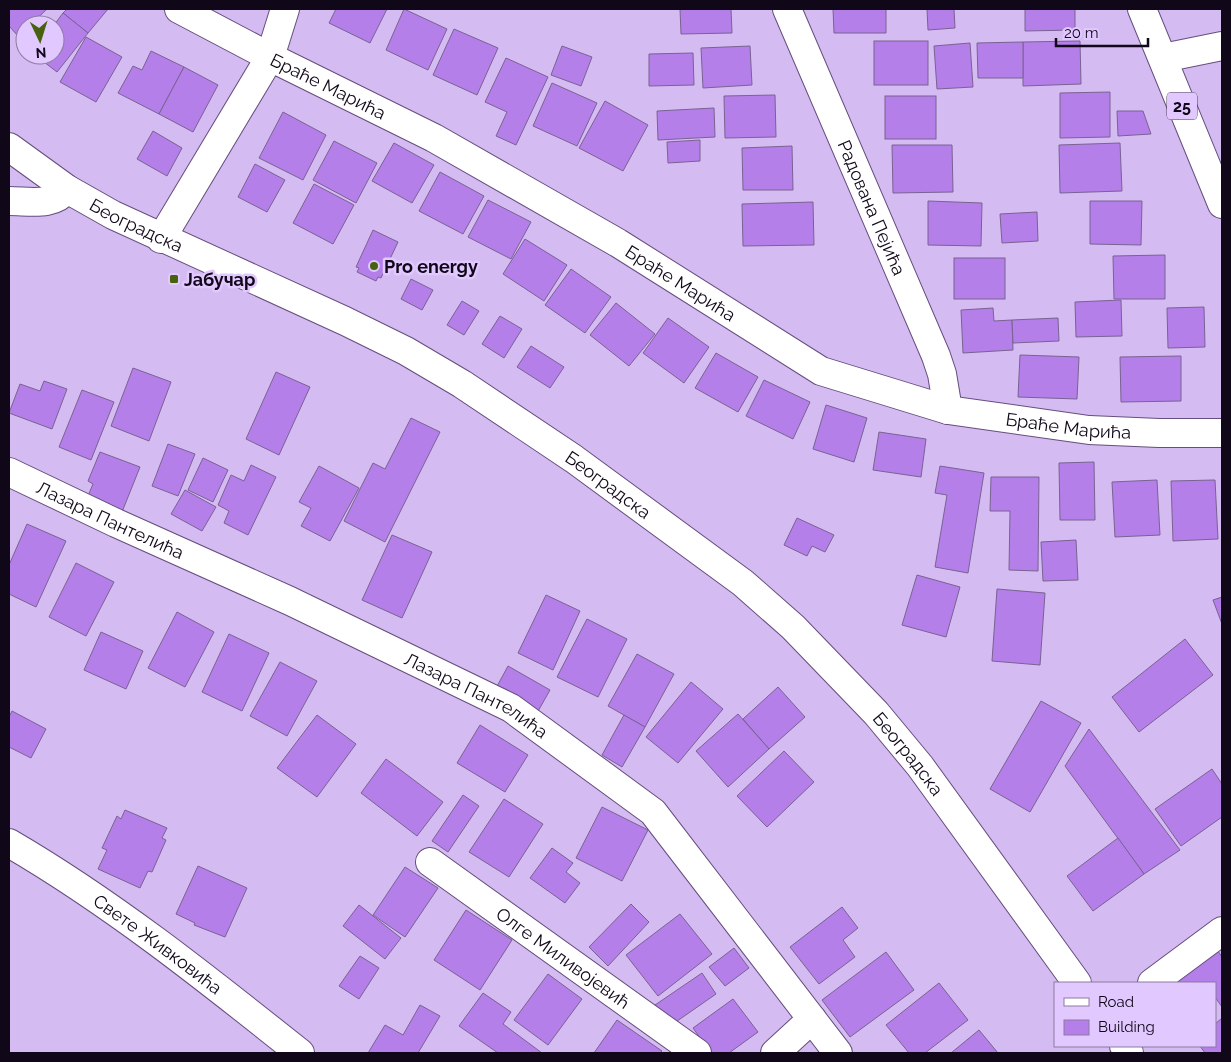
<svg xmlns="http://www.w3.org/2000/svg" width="1231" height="1062" font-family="Raleway,sans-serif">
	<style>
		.building { fill: #b57fea; stroke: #796292 }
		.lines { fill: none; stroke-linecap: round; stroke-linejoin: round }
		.minor-casing { stroke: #654e7d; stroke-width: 30 }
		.major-casing { stroke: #654e7d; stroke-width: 30 }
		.minor { stroke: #fff; stroke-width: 28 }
		.major { stroke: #fff; stroke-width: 28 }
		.poi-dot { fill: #48610f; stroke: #e1c8fe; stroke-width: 2 }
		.labels { text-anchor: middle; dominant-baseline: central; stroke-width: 5; stroke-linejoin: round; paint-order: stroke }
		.shield { fill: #e1c8fe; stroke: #4f415d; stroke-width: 1 }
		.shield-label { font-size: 16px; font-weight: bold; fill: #100718 }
		.street-label { font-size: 18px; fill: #100718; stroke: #e1c8fe }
		.poi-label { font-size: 18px; font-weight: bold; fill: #100718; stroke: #e1c8fe; text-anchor: start }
	</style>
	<rect width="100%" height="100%" fill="#d4bbf1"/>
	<!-- building -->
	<g class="building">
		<polygon points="9,9 47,9 30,25 25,25 25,30 18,36 9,26"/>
		<polygon points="67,9 108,9 88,33 63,13"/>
		<polygon points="336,9 387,9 370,43 329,23"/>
		<polygon points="404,9 447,29 428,70 386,50"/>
		<polygon points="680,9 731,9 732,33 681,34"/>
		<polygon points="833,9 886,9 886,33 834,33"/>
		<polygon points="927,9 954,9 955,28 928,30"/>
		<polygon points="1025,9 1075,9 1075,30 1025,31"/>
		<polygon points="63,13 88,33 57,72 35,55 55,55 54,25"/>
		<polygon points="454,29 498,48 477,95 433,75"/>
		<polygon points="86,37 122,57 96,102 60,82"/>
		<rect x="874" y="41" width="54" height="44"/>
		<polygon points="1080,41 1081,84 1023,86 1023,42"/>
		<polygon points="1023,42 1023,78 978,78 977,43"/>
		<polygon points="970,43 973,87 937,89 934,46"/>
		<polygon points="562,46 592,57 581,86 551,75"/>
		<polygon points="750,46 752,85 703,88 701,48"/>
		<polygon points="151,51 184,67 159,114 118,93 133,66 142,70"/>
		<polygon points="693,53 694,85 649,86 649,54"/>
		<polygon points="506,58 548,77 516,145 496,136 507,112 485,102"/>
		<polygon points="184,67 218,85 193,132 159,114"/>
		<polygon points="552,83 597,103 577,146 533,126"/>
		<polygon points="1110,92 1110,137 1060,138 1060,93"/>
		<polygon points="775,95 776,137 725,138 724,96"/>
		<rect x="885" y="96" width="51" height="43"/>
		<polygon points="605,101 648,125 623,171 579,148"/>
		<polygon points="714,108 715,137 658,140 657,111"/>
		<polygon points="1117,111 1143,111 1151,134 1118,136"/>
		<polygon points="283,112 326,135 303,180 259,158"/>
		<polygon points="153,131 182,148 167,176 137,159"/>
		<polygon points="700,140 700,161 668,163 667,142"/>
		<polygon points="334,141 377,163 356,203 313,180"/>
		<polygon points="394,143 434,165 412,203 372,181"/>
		<polygon points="1120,143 1122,191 1060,193 1059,145"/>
		<polygon points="892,145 952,145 953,192 893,193"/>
		<polygon points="792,146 793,190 743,190 742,148"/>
		<polygon points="255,164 285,180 267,212 238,197"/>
		<polygon points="440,172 484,196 463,234 419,211"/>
		<polygon points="314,184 354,205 333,244 293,223"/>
		<polygon points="488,200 531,222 511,259 468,237"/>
		<polygon points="928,201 982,203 981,246 928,245"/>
		<polygon points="1090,201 1142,201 1141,245 1090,244"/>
		<polygon points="813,202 814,245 743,246 742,204"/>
		<polygon points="1037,212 1038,241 1002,243 1000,214"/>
		<polygon points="373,230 398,242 381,278 378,277 376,281 357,272 359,268 356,267"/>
		<polygon points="525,239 567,265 544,301 503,274"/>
		<polygon points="1165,255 1165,299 1114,299 1113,256"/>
		<rect x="954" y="258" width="51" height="41"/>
		<polygon points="571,269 611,297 585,333 545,305"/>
		<polygon points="411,279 433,290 422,310 401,299"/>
		<polygon points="1121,300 1122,336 1076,337 1075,302"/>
		<polygon points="462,301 479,311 464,335 447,325"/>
		<polygon points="616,303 655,334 629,366 590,335"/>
		<polygon points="1204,307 1205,347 1168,348 1167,308"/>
		<polygon points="993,308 994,321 1012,320 1013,350 963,353 961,310"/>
		<polygon points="500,316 522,329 504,358 482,344"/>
		<polygon points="668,318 709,347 684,383 643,353"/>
		<polygon points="1058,318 1059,341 1013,343 1012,320"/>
		<polygon points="531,346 564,367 550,388 517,367"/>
		<polygon points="716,353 758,377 738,412 695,388"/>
		<polygon points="1020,355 1079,357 1077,399 1018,397"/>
		<polygon points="1181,356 1181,401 1121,402 1120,357"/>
		<polygon points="133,368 171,382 149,441 111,426"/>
		<polygon points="276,372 310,387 279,455 246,439"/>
		<polygon points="764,380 810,402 793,439 746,416"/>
		<polygon points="44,381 67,389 52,429 9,413 20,384 40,391"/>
		<polygon points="82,390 114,402 91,460 59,447"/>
		<polygon points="826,405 867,418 854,462 813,449"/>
		<polygon points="411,418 440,432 385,542 344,521 373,463 385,469"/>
		<polygon points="879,432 926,439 921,477 873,470"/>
		<polygon points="168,444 195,454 178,496 152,486"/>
		<polygon points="100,452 140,467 122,512 87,498 93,484 88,481"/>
		<polygon points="203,458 228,470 213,502 188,490"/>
		<polygon points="1094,462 1095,520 1060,520 1059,463"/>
		<polygon points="251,465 276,477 248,535 224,523 229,511 218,505 231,475 244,481"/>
		<polygon points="319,466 359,488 330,541 301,526 311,508 299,502"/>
		<polygon points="940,466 984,473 968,573 935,567 947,495 935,493"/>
		<polygon points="991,477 1039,477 1038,571 1009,570 1010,511 990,511"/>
		<polygon points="1157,480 1160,535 1115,537 1112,482"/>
		<polygon points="1215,480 1218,539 1173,541 1171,481"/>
		<polygon points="185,490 216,507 202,531 171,514"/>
		<polygon points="797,518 834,535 825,552 812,546 807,556 784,545"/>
		<polygon points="27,524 66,541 36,607 9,594 9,565"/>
		<polygon points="392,535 432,552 402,618 362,600"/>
		<polygon points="1076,540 1078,580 1043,581 1041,542"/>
		<polygon points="76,563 114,582 86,636 49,617"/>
		<polygon points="917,575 960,587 946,637 902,625"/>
		<polygon points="997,589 1045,593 1040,665 992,661"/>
		<polygon points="546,595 580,611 553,670 518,653"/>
		<polygon points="1222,597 1222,624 1213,600"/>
		<polygon points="177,612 214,632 185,687 148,668"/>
		<polygon points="587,619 627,639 598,697 557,677"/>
		<polygon points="101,632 143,651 126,689 84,670"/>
		<polygon points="229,634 269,653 242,711 202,692"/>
		<polygon points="1185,639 1213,675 1139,732 1112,697"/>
		<polygon points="637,654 674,674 645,727 608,706"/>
		<polygon points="280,662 317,681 287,736 250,716"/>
		<polygon points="508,666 550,690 537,713 495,690"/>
		<polygon points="691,682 723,709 678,763 646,737"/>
		<polygon points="778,687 805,717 769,749 743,719"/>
		<polygon points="1041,701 1081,723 1030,812 990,789"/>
		<polygon points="12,711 46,729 31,758 9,747 9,717"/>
		<polygon points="738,714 769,749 728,787 696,751"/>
		<polygon points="317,715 356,744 317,797 277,768"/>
		<polygon points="624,715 645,727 622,767 602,755"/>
		<polygon points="480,725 528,755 505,792 457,763"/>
		<polygon points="1089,729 1180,850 1144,874 1065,766"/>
		<polygon points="784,751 814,782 767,827 737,796"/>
		<polygon points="386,759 443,802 417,836 361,793"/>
		<polygon points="1212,769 1222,784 1222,817 1181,846 1155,809"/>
		<polygon points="463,795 479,806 448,852 432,841"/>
		<polygon points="504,799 543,824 509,877 469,852"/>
		<polygon points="602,807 648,830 622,881 576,858"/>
		<polygon points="125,810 167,828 162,838 166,840 152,872 148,871 140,888 98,869 107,850 102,848 117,816 121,819"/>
		<polygon points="1118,838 1144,874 1093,911 1067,876"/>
		<polygon points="552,848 573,863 566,872 580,883 565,903 530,878"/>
		<polygon points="198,866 247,888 225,937 194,925 195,923 176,914"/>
		<polygon points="405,867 438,888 405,937 373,915"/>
		<polygon points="631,904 649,922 608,966 589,947"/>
		<polygon points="359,905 401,938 385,959 343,926"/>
		<polygon points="842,907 858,928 843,940 855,957 819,984 790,947"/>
		<polygon points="466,910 512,940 480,990 434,960"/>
		<polygon points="680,914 712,954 658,996 626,955"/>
		<polygon points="734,948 749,968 725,986 709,967"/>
		<polygon points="1218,951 1222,957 1222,1007 1215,997 1215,983 1175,983"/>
		<polygon points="886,952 914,990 850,1037 822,1000"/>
		<polygon points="360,956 379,968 359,999 339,986"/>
		<polygon points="702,973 716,994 670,1026 655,1005"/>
		<polygon points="548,974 582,999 548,1045 514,1020"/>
		<polygon points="939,983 968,1020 925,1053 909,1053 886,1025"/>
		<polygon points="483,993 511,1012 503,1024 542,1053 498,1053 459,1026"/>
		<polygon points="733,999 758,1032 729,1053 711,1053 693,1028"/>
		<polygon points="420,1005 440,1016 418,1053 368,1053 385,1025 403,1035"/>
		<polygon points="1222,1018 1222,1053 1205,1053 1200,1046 1215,1046 1215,1024"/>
		<polygon points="617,1020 662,1051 660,1053 594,1053"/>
		<polygon points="979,1030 998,1053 951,1053"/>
	</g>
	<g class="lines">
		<!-- minor casing -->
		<g class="minor-casing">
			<g id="minor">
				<path id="s1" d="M179 9 270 57 434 138 618 243 821 371 948 410 1089 430 1159 433H1222"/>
				<path id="s2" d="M787 9 936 356 942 374 948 410"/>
				<polyline points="1163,58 1222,46"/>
				<path id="s3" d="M9 147 67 189 113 215 345 321 406 351 462 384 574 459 743 583 793 627 876 713 920 766 1077 983"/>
				<path d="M9 201C30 201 53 207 67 189"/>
				<polyline points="161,239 270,57 285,9"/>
				<path id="s4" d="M9 472 116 523 290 601 511 708 653 812 838 1053"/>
				<path id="s5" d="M9 843C112 903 207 979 300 1053"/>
				<path id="s6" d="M430 862 697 1053"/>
				<polyline points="1152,983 1222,931"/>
				<polyline points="1124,1046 1129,1053"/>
				<polyline points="775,1053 812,1019"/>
			</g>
		</g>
		<!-- major casing -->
		<g class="major-casing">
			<polyline id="major" points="1142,9 1222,204"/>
		</g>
		<!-- minor -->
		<use href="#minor" class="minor"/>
		<!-- major -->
		<use href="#major" class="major"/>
	</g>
	<!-- markers -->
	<g class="poi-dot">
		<circle cx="374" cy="266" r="5"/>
		<rect x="169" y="274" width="10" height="10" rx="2.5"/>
	</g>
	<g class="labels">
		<!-- shield labels -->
		<rect class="shield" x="1167" y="92.5" width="30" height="27" rx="4"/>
		<g class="shield-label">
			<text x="1182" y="106">25</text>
		</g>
		<!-- street labels -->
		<g class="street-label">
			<text stroke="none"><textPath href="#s1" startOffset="168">Браће Марића</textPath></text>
			<text stroke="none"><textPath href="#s2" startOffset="216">Радована Пејића</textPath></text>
			<text stroke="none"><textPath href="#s3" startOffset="150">Београдска</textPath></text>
			<text stroke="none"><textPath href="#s1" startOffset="572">Браће Марића</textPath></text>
			<text stroke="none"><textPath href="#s1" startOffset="992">Браће Марића</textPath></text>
			<text stroke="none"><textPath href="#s3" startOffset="690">Београдска</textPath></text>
			<text stroke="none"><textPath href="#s4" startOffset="112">Лазара Пантелића</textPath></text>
			<text stroke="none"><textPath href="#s4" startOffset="518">Лазара Пантелића</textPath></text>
			<text stroke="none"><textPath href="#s3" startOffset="1095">Београдска</textPath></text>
			<text stroke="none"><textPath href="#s5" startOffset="180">Свете Живковића</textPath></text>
			<text stroke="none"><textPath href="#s6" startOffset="164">Олге Миливојевић</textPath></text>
		</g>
		<!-- poi labels -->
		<g class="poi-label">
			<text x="384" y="266">Pro energy</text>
			<text x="184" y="279">Јабучар</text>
		</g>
	</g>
	<!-- border -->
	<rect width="1231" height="1062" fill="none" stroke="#100718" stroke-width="20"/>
	<!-- legend -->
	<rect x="1054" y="982" width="162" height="65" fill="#e1c8fe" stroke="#8d7ba2"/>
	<rect x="1064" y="998" width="25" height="8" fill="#ffffff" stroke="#8d7ba2"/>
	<text x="1098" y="1007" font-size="15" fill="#100718">Road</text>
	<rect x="1064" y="1020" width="25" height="15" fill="#b57fea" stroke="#8d7ba2"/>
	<text x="1098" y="1032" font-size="15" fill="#100718">Building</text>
	<!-- north arrow -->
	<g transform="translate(40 40) rotate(176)"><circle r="24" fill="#e1c8fe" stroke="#8d7ba2"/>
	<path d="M0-4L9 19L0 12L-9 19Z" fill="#48610f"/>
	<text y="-8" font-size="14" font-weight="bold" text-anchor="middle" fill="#100718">N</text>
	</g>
	<!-- scale -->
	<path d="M1056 38v8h92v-8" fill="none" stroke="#100718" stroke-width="2.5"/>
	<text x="1064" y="38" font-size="15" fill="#100718" stroke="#e1c8fe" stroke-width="4" paint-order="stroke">20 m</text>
</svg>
